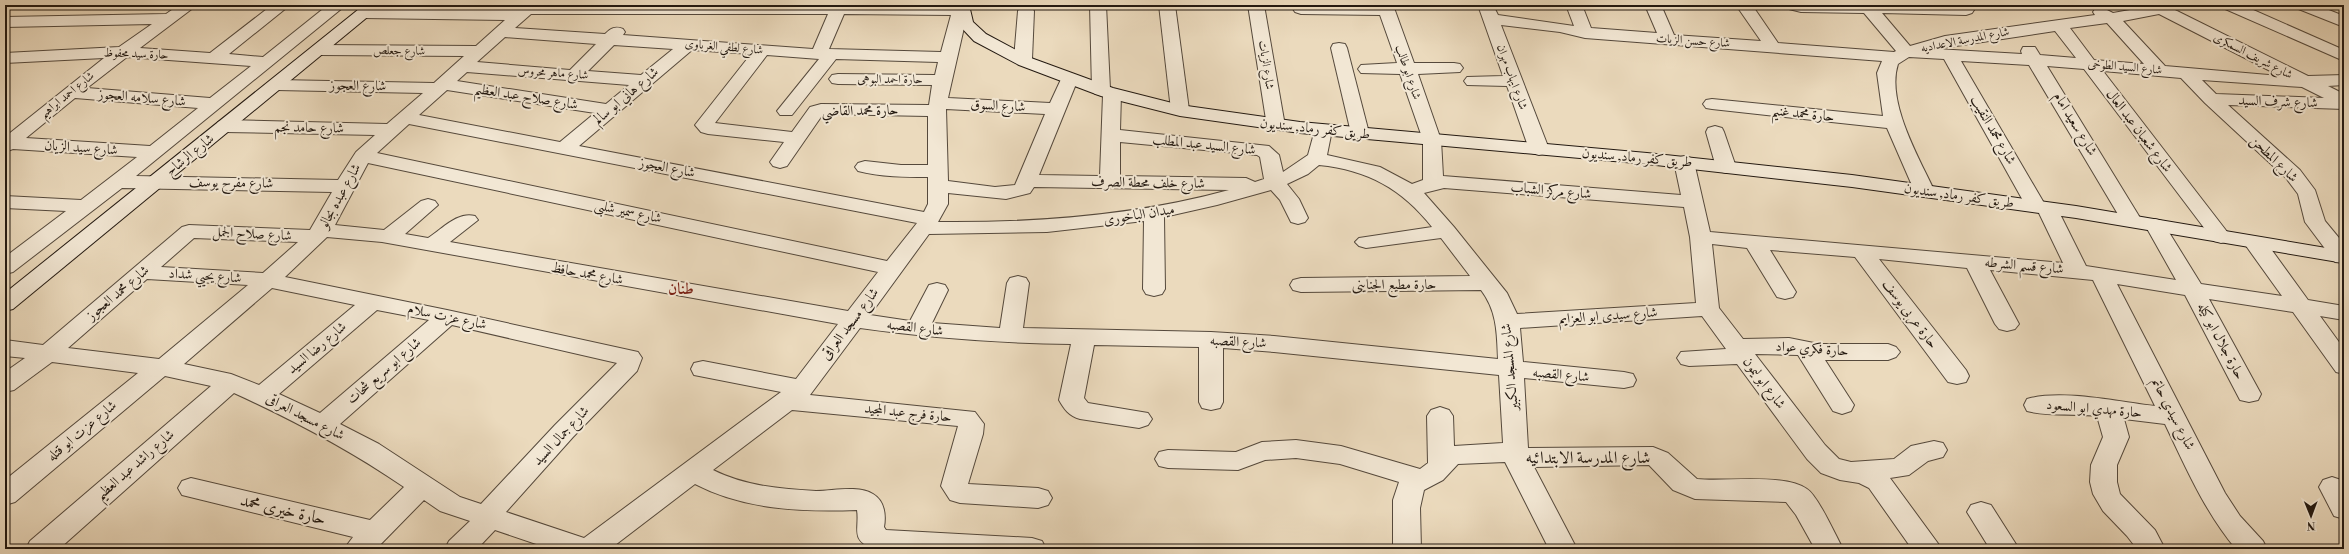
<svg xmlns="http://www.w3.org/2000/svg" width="2349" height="554" font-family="'Libre Bodoni',Amiri,serif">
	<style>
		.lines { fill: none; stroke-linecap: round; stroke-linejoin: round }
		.street-casing { stroke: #55493c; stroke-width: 2 }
		.secondary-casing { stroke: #231911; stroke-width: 2 }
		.street { fill: #f2e7d4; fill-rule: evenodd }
		.secondary { fill: #f2e7d4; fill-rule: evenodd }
		.labels { text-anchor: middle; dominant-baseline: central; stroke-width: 4; stroke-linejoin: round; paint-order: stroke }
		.far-street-label { font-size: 12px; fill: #231911; stroke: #f2e7d4 }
		.street-label { font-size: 14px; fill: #231911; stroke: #f2e7d4 }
		.quarter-label { font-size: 16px; font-weight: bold; fill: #7a1f14; stroke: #f2e7d4 }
		.near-street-label { font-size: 17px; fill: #231911; stroke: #f2e7d4 }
	</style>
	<rect width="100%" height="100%" fill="#ebdabd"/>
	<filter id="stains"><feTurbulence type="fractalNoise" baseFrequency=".005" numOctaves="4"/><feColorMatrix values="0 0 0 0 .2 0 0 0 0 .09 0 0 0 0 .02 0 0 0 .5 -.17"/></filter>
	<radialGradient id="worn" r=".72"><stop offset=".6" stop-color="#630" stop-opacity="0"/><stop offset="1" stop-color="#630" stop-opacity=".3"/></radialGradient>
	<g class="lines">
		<!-- street casing -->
		<g class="street-casing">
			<g id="street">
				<path d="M179 5H197L140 48 210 53 272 5H290L229 54 263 57 328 5H346L136 176 338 180 356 152 375 135 225 132 218 130 216 126 218 122 225 120 387 124 423 93 277 90 271 89 268 85 271 81 277 80 434 83 464 56 320 55 314 54 312 50 314 46 320 45 476 46 505 20 364 18 358 16 356 13 358 10 364 8 516 10 522 5 966 7 968 10 948 98 1050 103 1063 75H1075L1078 79 1039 175 1100 176 1103 95 1095 94 1092 90 1090 5H1106L1110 89 1118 90 1121 94 1120 130 1269 146 1279 155 1283 172 1308 155 1316 126H1330L1332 130 1327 155 1380 167 1412 184 1423 180V140L1400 74 1361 73 1358 69 1361 65 1397 63 1380 15 1301 14 1295 12 1293 9 1298 5H1393L1414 63H1454L1460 64 1463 68 1460 72 1418 74 1441 140 1443 176 1681 195 1674 162 1677 158 1684 156 1691 158 1694 162 1710 232 2063 263 2038 211 2029 210 2026 206 1944 59 1909 57 1898 64C1886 101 1918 156 1934 190L1931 194 1924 196 1917 194 1914 190 1887 128 1712 109 1706 108 1703 104 1706 100 1712 99 1883 116 1877 73 1882 61 1585 38 1560 32 1501 25 1549 149 1546 153 1539 155 1532 153 1529 149 1507 86 1467 85 1464 81 1467 77 1503 76 1479 8 1481 5H1493L1498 15 1574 26 1566 5H1582L1591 28 1657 33 1645 5H1661L1674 35 1761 41 1736 5H1752L1778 43 1894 52 1896 51 1864 13 1801 12 1785 8 1783 5H1966L1972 7 1974 10 1972 13 1966 15 1882 13 1910 46 1945 36 2095 15 2093 12 2095 9 2101 7 2113 13 2158 5H2186L2184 8 2175 10 2308 76 2344 75V85L2328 86 2344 94V109L2228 105 2300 170 2315 190 2325 221 2344 244V263L2335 262 2305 222 2298 194 2286 178 2205 103 2181 78 2103 71 2228 233 2232 237 2228 241 2221 243 2214 241 2084 69 2047 66 2142 221 2139 225 2132 227 2125 225 2122 221 2029 65 1961 61 2044 203 2054 204 2057 208 2086 266 2176 280 2145 225 2148 221 2155 219 2162 221 2201 284 2282 296 2244 243 2247 238 2255 237 2263 238 2308 300 2344 306V320L2320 316 2344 349V374L2336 372 2293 312 2209 299 2261 394 2258 400 2249 402 2240 400 2185 295 2117 284 2225 493 2240 516 2263 541 2267 549H2236C2205 512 2186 468 2165 424L2124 419 2129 437 2117 465V482L2120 494 2155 530 2165 549H2137L2127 536 2103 511 2093 494 2090 482 2091 465 2103 437 2097 416C2075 413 2049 417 2027 411L2024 405 2027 399C2062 389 2119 402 2155 406L2093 280 1990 270 2019 324 2015 329 2007 331 1999 329 1995 324 1967 268 1879 259 1966 370 1969 376 1966 382 1957 384 1948 382 1855 257 1770 250 1796 292 1793 297 1785 299 1777 297 1747 248 1712 244 1719 308 1743 339 1789 338 1819 344H1888L1896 347 1900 352 1896 357 1888 360H1825L1854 405 1851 411 1842 414 1833 411 1798 355 1755 354 1825 445 1839 459 1851 462 1894 459 1911 446 1934 441 1943 443 1947 450 1943 457 1928 461 1909 475 1890 478 1942 549H1912L1869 488 1859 483 1840 480 1821 473 1807 459 1737 364 1689 366 1681 364 1677 358 1681 352 1726 349 1702 316 1520 328 1523 362 1624 372 1633 374 1636 380 1633 386 1624 388 1524 378 1528 448 1653 447 1668 453 1697 479C1725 482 1785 473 1807 489 1818 496 1836 536 1843 549H1815L1796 515 1786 502 1695 499 1673 490 1649 465 1534 467 1577 549H1549L1505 462 1458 464 1443 480 1424 490 1420 508 1421 549H1393V500L1399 482 1340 464 1296 458 1265 460 1238 470 1168 468 1159 466 1155 459 1159 452 1168 450 1236 452 1262 442 1296 440 1341 446 1420 469 1428 463 1427 416 1431 410 1440 407 1449 410 1453 416 1454 446 1503 443 1499 375 1274 352 1223 348V402L1220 408 1211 410 1202 408 1199 402V347L1094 345 1084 398 1088 403 1148 413 1152 419 1148 425 1139 428 1080 419C1069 416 1064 409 1059 400L1071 344C1000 343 930 338 860 328L810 395 975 412 984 424 983 434 968 484 1038 488 1048 491 1052 498 1048 505 1038 508 960 503 950 500 941 486 958 426 792 410 713 470C745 486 780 489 816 491 833 491 858 485 873 494 885 501 886 516 884 527L886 530 1032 538 1042 541 1046 549H875C849 541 860 528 857 510 802 512 745 510 695 484L610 549H551L495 530 477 549H445L449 541 470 521 440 511 424 500 376 549H344L353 537 182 495 178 488 182 481 191 478 370 520 404 487C350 450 293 420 234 393L59 549H26L30 541 211 386 165 376 15 502 5 505V480L138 373 52 362 14 390 5 392V372L25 358 5 356V340L43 345 182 227 189 225 310 230 332 192 122 188 13 272 5 274V257L66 211 5 208V196L81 200 137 157 13 149 5 152V137L104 58 5 63V53L119 47 152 24 5 27V17L166 14ZM531 14H828L813 49 623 35 625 32 623 29C615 26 611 28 605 34L515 28ZM844 14 951 15 941 52 829 49ZM2159 14 2280 76 2165 66 2123 21ZM2107 23 2144 64 2094 60 2070 28ZM2055 31 2076 58 2040 55 2035 47H2023L2021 51 2022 54 1936 49ZM505 37 596 44 570 70 477 62ZM614 45 673 49 641 75 588 71ZM692 50 751 54 695 125 701 132 708 134 784 142 770 162 773 166 780 168 787 166 823 114 928 116V165H901L865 161 858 163 855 167 858 171C881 177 905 177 928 177V204L924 212 579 146ZM767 55 819 59 777 111 780 115H792L836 59 938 62 935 75 838 74 832 75 829 79 832 83 838 84 932 85 929 105 821 104 810 107 792 132 715 123ZM127 57 251 66 210 98 87 88ZM467 72 629 85 606 104 457 81ZM2202 80 2302 87 2324 98 2216 94ZM447 90 595 113 560 142 419 115ZM75 98 198 108 150 146 26 138ZM946 109 1045 114 1015 185 995 187 948 181ZM409 124 917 223 887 261 377 153ZM1120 142 1257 155 1260 157 1264 179 1255 182 1246 178 1120 176ZM368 163 878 272 848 311 450 242 478 220 475 216C458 211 442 229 428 238L405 234 438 205 435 201 428 199 421 201 384 230 335 225ZM1319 165C1368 170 1402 189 1432 227L1359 238 1355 242 1359 246 1366 248 1441 238 1470 276 1301 278 1293 280 1290 285 1293 290 1301 292 1481 290C1497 311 1497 333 1498 359L1274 336 1211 332 1023 328 1029 283 1026 278 1018 276 1010 278 1007 283 1000 328 932 323 948 290 945 285 937 283 929 285 910 321 870 315 929 234 1047 232 1144 221 1143 289 1146 294 1154 296 1162 294 1165 289 1164 217 1217 205 1271 190 1280 200 1291 222 1298 224 1305 222 1308 218 1299 199 1287 184 1308 174ZM1034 187 1229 190C1134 216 1036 223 938 222L948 204V193L1006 199 1030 193ZM1444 188 1684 207 1690 237 1696 303 1517 314 1507 293 1454 227 1424 193ZM327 237 382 242 838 324 796 379 703 361 694 363 691 369 694 375 781 392 584 538 506 512 573 437 637 371 642 358 638 352 447 310 285 277ZM194 238 298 242 263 273 161 267ZM147 279 248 285 159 359 68 348ZM272 288 355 305 259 385 231 374 184 364ZM377 310 429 320 320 413 279 394ZM452 325 617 363 555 425 481 504 460 497 379 444 340 424Z"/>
				<polygon points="1159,5 1175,5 1189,110 1186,114 1174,114 1171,110"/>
				<polygon points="1248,5 1264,5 1285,126 1283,130 1269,130 1267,126"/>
				<polygon points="2221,5 2242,5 2344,50 2344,61 2223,8"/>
				<polygon points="2294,5 2316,5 2344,16 2344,27 2296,8"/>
				<polygon points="1026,6 1032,8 1034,11 1032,59 1029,63 1017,63 1014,59 1018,11 1020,8"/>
				<polygon points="1339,43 1345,44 1347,48 1369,133 1367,137 1353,137 1351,133 1331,48 1333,44"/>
				<polygon points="1715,126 1722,128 1724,132 1736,167 1733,171 1726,173 1719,171 1716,167 1706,132 1708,128"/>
				<polygon points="2332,477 2341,480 2344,485 2344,519 2334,516 2319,487 2323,480"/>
				<polygon points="1981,502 1991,505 2019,549 1990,549 1967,512 1971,505"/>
			</g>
		</g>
		<!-- secondary casing -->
		<g class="secondary-casing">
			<g id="secondary">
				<polygon points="364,5 382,5 13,309 5,311 5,293"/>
				<polygon points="953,5 969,5 973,22 986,34 1031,58 1113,88 1180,105 1300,122 1647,153 1852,175 2076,206 2344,251 2344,263 2076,218 1852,187 1647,164 1300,133 1180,116 1101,96 1019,65 974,41 957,23"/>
			</g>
		</g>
		<!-- street -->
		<use href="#street" class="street"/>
		<!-- secondary -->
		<use href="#secondary" class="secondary"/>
	</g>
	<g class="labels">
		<!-- far-street labels -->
		<g class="far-street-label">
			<text transform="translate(1965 40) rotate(-11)">شارع المدرسة الاعداديه</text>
			<text transform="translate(1693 41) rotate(4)">شارع حسن الزيات</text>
			<text transform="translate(724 47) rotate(5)">شارع لطفي الغرباوى</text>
			<text transform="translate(399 51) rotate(1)">شارع جعلص</text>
			<text transform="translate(136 54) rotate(2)">حارة سيد محفوظ</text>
			<text transform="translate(2253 56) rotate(27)">شارع شريف السمكرى</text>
			<text transform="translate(1266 65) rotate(81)">شارع الزيات</text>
			<text transform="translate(2125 67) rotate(5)">شارع السيد الطوخى</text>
			<text transform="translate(1408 72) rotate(71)">شارع ابو طالب</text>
			<text transform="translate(553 73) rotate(4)">شارع ماهر محروس</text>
			<text transform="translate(1512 77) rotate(70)">شارع ايهاب مهران</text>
			<text x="890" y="79">حارة احمد البوهى</text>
			<text transform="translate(67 95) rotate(-39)">شارع احمد ابراهيم</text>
		</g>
		<!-- street labels -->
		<g class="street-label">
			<text transform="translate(358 86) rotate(1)">شارع العجوز</text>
			<text transform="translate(626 96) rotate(-40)">شارع هاني ابو سالم</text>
			<text transform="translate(526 97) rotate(9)">شارع صلاح عبد العظيم</text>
			<text transform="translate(142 98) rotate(5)">شارع سلامه العجوز</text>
			<text transform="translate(2278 102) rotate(2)">شارع شرف السيد</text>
			<text transform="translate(998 106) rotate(3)">شارع السوق</text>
			<text transform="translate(860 111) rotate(-1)">حارة محمد القاضي</text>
			<text transform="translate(1803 114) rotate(6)">حارة محمد غنيم</text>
			<text transform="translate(2075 124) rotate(59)">شارع سعيد امام</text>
			<text transform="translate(309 128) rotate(1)">شارع حامد نجم</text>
			<text transform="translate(1315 129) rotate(6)">طريق كفر رماد, سنديون</text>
			<text transform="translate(1993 130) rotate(60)">شارع محمد النقيب</text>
			<text transform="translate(2139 131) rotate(53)">شارع شعبان عبد العال</text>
			<text transform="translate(1204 145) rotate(6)">شارع السيد عبد المطلب</text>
			<text transform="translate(81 148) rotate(4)">شارع سيد الزيان</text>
			<text transform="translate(190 155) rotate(-39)">شارع الرشاح</text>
			<text transform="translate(1637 158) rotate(5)">طريق كفر رماد, سنديون</text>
			<text transform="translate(2274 159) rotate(44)">شارع المطحن</text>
			<text transform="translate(667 168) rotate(11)">شارع العجوز</text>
			<text transform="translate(231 183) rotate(1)">شارع مفرح يوسف</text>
			<text transform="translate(1148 183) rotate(1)">شارع خلف محطة الصرف</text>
			<text transform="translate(1551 191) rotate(5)">شارع مركز الشباب</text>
			<text transform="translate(340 196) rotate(-61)">شارع عبده بجالو</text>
			<text transform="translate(1959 196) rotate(8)">طريق كفر رماد, سنديون</text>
			<text transform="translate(628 212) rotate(12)">شارع سمير شلبى</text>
			<text transform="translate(1139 215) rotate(-9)">ميدان الباخورى</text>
			<text transform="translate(252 234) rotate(3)">شارع صلاح الجمل</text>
			<text transform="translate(2024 266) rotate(5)">شارع قسم الشرطه</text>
			<text transform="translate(587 274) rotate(10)">شارع محمد حافظ</text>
			<text transform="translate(205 276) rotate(4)">شارع يحيي شداد</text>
			<text x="1394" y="285">حارة مطيع الجناينى</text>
			<text transform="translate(118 293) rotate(-40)">شارع محمد العجوز</text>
			<text transform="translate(1910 314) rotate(53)">حارة عربى يوسف</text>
			<text transform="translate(1608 316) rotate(-4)">شارع سيدى ابو العزايم</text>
			<text transform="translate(447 317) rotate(12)">شارع عزت سلام</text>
			<text transform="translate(850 324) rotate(-53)">شارع مسجد العراقى</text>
			<text transform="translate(915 328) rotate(7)">شارع القصبه</text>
			<text transform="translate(2221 341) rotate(62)">حارة جلال ابو كيله</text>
			<text transform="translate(1238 342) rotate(3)">شارع القصبه</text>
			<text transform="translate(317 348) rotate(-40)">شارع رضا السيد</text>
			<text transform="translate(1812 349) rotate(4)">حارة فكري عواد</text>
			<text transform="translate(1510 367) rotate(-95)">شارع المسجد الكبير</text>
			<text transform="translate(384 371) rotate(-41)">شارع ابو سريع شحات</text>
			<text transform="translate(1561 375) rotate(5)">شارع القصبه</text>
			<text transform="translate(1764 383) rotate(53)">شارع ابو ليمون</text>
			<text transform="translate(2094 409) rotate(5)">حارة مهدي ابو السعود</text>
			<text transform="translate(908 413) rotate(6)">حارة فرج عبد المجيد</text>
			<text transform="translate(2173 414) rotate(63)">شارع سيدي حاتم</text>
			<text transform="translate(305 417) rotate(27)">شارع مسجد العراقى</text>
			<text transform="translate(82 431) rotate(-40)">شارع عزت ابو قتله</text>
			<text transform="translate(561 436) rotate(-47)">شارع جمال السيد</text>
			<text transform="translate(135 465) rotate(-41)">شارع راشد عبد العظيم</text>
		</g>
		<!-- quarter labels -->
		<g class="quarter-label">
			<text x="681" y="289">طنان</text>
		</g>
		<!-- near-street labels -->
		<g class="near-street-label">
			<text x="1588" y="458">شارع المدرسة الابتدائيه</text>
			<text transform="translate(283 510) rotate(13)">حارة خيرى محمد</text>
		</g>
	</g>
	<!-- margin -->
	<rect width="2349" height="554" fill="none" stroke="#ebdabd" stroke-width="20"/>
	<rect x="6" y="6" width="2337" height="542" fill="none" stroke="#231911" stroke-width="2"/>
	<rect x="10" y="10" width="2329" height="534" fill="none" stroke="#231911"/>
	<!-- north arrow -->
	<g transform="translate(2311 516) rotate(179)" stroke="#f2e7d4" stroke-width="3" paint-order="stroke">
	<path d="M0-3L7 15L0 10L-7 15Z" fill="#231911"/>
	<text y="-6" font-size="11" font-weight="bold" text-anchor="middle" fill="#231911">N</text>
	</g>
	<rect width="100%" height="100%" filter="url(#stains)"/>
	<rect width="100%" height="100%" fill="url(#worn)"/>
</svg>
